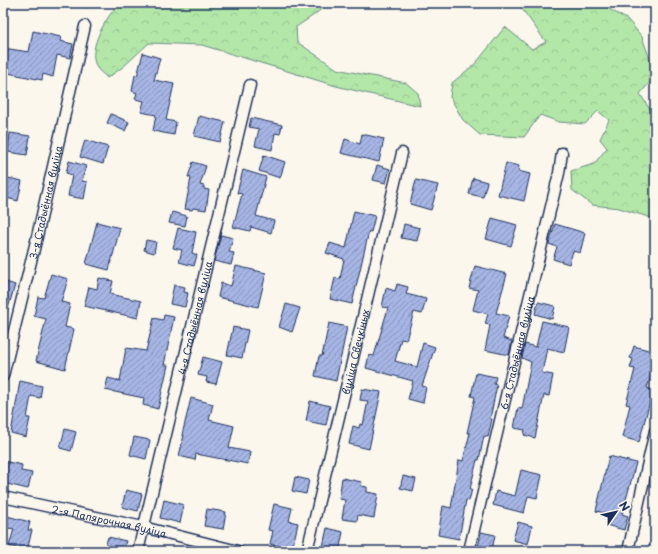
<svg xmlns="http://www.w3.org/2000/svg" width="658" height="554" font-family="'Playpen Sans',sans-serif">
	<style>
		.forest { fill: url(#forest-crowns); stroke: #678b83 }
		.building { fill: url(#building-hatch); stroke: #1b2f5e }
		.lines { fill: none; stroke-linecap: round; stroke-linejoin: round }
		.minor-casing { stroke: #1b2f5e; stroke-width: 13 }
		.minor { stroke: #fbf7ec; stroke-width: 10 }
		.labels { text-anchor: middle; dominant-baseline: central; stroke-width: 3; stroke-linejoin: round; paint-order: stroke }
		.street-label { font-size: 10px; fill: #1b2f5e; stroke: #fbf7ec }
	</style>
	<defs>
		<pattern id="forest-crowns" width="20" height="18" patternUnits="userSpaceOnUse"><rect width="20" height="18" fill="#b3e7a8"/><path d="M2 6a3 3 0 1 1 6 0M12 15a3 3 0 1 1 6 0" fill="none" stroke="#99c693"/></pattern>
		<pattern id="building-hatch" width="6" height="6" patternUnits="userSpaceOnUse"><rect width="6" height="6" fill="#a6b5e4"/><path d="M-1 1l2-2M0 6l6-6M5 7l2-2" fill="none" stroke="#8694bc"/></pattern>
	</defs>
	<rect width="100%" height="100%" fill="#fbf7ec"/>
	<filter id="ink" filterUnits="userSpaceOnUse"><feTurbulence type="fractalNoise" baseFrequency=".025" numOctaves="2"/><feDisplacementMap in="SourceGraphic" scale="8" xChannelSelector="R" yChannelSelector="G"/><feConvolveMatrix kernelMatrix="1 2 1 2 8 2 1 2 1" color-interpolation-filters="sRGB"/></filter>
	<g filter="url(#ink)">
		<!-- forest -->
		<g class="forest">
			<polygon points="73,3 101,3 100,6 86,7"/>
			<path d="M119 3H329L314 15 296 27 297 42 337 69 406 83 418 93 420 106 336 86 202 45 149 43 123 67 107 78C104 74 98 71 96 66 87 47 107 17 119 3Z"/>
			<polygon points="522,3 603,3 604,6 628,20 642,37 655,73 655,76 640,94 649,108 655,109 655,219 619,208 592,205 572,190 571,171 594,164 607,148 600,139 609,120 598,111 585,124 559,122 540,115 524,137 480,135 463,120 450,97 452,83 476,63 505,27 532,49 546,42 520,6"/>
		</g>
		<!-- building -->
		<g class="building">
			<polygon points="33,31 61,37 60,41 73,44 70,58 57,55 53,77 43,74 42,80 3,72 3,48 29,52"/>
			<polygon points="143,53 160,58 154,80 174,84 166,120 176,122 174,135 153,131 156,115 141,112 144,101 135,99 137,93 132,91 135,75 137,76"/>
			<polygon points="111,114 129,122 125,131 107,123"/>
			<polygon points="199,116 225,122 220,142 194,136"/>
			<polygon points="251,118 282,125 280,134 275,133 272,150 255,146 259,129 249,127"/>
			<polygon points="10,133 30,136 27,155 8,152"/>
			<polygon points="362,134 384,139 379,162 341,153 345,139 360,144"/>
			<polygon points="85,140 108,147 103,164 80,157"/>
			<polygon points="264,155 285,162 280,178 259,171"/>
			<polygon points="69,161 86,166 82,181 87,182 84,199 68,196 72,175 66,173"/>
			<polygon points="193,162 206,166 200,185 204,186 204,189 209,190 206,210 193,208 192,210 185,209 191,178 188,177"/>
			<polygon points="506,163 519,166 518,171 530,174 524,201 498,195"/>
			<polygon points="377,165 390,169 386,183 373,180"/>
			<polygon points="243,170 266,177 256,216 274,221 271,233 251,227 250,231 233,227 242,194 237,193"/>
			<polygon points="3,177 22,181 18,201 3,197"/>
			<polygon points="473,178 487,182 483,197 469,194"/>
			<polygon points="416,180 438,185 431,210 410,204"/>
			<polygon points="354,211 375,216 371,232 369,231 352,304 330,299 335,278 340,279 344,259 326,253 330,243 346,248"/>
			<polygon points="172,212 187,216 185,226 169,223"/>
			<polygon points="492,218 517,225 511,246 486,239"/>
			<polygon points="97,222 120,228 109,270 86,264"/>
			<polygon points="404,224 420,228 417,241 401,238"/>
			<polygon points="555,224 585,233 580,253 573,251 569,264 553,259 557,247 549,244"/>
			<polygon points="178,228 196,232 192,253 197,255 194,266 179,262 182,250 173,248"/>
			<polygon points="221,235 233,238 229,252 234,253 231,265 214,261"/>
			<polygon points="146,240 156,242 154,253 144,250"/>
			<polygon points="236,266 266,273 258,307 218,297 221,283 231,286"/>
			<polygon points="475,266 507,274 496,313 509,316 503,338 512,341 509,355 485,350 490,325 485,324 488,314 473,310 478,290 469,288"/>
			<polygon points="51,274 68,279 61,302 70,304 65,327 74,329 65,369 36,361 46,319 34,316 38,297 44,298"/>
			<polygon points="99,278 113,281 110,294 141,301 138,318 84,306 89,287 97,289"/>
			<polygon points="3,281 15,285 6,315 3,314"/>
			<polygon points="397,284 408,287 406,294 426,299 422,314 414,312 406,340 401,339 395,361 417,367 423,343 435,347 422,386 426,387 423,403 408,399 413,381 366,368 369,355 374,356 388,308 382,307 386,288 395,291"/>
			<polygon points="174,285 185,287 184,292 188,293 185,307 170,304"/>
			<polygon points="538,302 555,306 552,319 535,314"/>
			<polygon points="286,304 300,308 292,332 279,327"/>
			<polygon points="164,315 174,317 164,365 168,365 158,409 143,405 144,398 105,390 108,378 120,381 126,348 146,351 154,318 163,320"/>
			<polygon points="542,321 569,327 564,352 547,348 542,373 553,375 549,396 544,395 535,438 524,435 525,430 514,428 518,408 522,409 531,362 522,358 525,344 536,347"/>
			<polygon points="329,323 347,327 336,381 315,376 319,356 322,356"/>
			<polygon points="233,327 248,330 242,358 227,355"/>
			<polygon points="634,346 655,352 655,363 647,388 653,390 639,442 622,437 630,405 626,404 635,369 630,368 633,359 630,358"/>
			<polygon points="203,357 222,362 216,384 206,382 207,377 198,375"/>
			<polygon points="476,373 496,377 494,384 497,385 490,419 492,419 488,437 484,436 479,460 477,460 470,489 472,489 469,501 466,500 459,539 438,535 443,506 451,508 459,460 463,461 470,433 467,433 475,397 471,396"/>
			<polygon points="20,381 42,386 40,398 31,396 27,418 30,418 26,437 11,433"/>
			<polygon points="362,389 381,392 369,449 349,444 353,426 359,428 360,424 363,425 368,401 360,400"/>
			<polygon points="191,398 213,404 209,420 234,426 229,448 250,452 248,464 196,454 195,460 179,456 184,435 182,435"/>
			<polygon points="310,401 330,406 326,425 306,421"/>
			<polygon points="65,429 76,432 71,451 60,448"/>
			<polygon points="134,437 150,440 146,459 130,455"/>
			<polygon points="609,456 636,463 622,514 628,516 624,530 606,525 609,514 596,511"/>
			<polygon points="3,461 22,465 21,471 32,473 28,489 3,483"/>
			<polygon points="521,470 542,475 537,498 528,496 524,513 493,505 496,491 515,496"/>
			<polygon points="403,476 416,479 413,491 400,488"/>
			<polygon points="295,477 309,480 306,494 292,491"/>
			<polygon points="342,478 362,482 361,486 367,487 367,492 378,494 374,518 358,515 357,521 342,519 345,500 339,499"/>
			<polygon points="126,490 142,494 138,511 122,507"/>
			<polygon points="164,500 184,505 180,523 160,518"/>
			<polygon points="274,504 292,508 289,521 298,523 292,550 270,544 273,531 268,530"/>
			<polygon points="207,509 226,512 223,529 204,526"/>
			<polygon points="3,515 30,522 28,530 32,530 27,551 9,546 14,529 3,527"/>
			<polygon points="518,522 532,526 528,544 513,540"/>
			<polygon points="327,528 343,532 339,551 322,551"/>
			<polygon points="481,532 495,535 492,550 478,548"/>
			<polygon points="108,537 126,541 123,551 104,551"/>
		</g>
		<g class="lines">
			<!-- minor casing -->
			<g class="minor-casing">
				<g id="minor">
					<path id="s1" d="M3 376 36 241 85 26"/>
					<path id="s2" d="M3 497 143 527 238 551"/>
					<path id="s3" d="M138 551 250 85"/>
					<path id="s4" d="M307 551 402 153"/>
					<path id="s5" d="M469 551 559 173 562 153"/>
					<polyline points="628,551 655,431"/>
				</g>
			</g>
			<!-- minor -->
			<use href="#minor" class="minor"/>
		</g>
	</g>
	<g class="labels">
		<!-- street labels -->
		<g class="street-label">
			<text stroke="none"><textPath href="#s1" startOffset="179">3-я Стадыённая вуліца</textPath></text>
			<text stroke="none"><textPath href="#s3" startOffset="240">4-я Стадыённая вуліца</textPath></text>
			<text stroke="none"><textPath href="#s4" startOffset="205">вуліца Свечкіных</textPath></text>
			<text stroke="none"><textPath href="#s5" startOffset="204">6-я Стадыённая вуліца</textPath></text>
			<text stroke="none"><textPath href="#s2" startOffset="109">2-я Папярочная вуліца</textPath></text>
		</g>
	</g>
	<!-- margin -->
	<rect width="658" height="554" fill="none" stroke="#fbf7ec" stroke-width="16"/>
	<rect x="8" y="8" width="642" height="538" fill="none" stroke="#1b2f5e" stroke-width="1.5" filter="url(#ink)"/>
	<!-- north arrow -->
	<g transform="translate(616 512) rotate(56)" stroke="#fbf7ec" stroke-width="3" paint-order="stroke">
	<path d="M0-3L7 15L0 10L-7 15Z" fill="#1b2f5e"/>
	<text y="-6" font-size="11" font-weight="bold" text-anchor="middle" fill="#1b2f5e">N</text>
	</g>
</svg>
